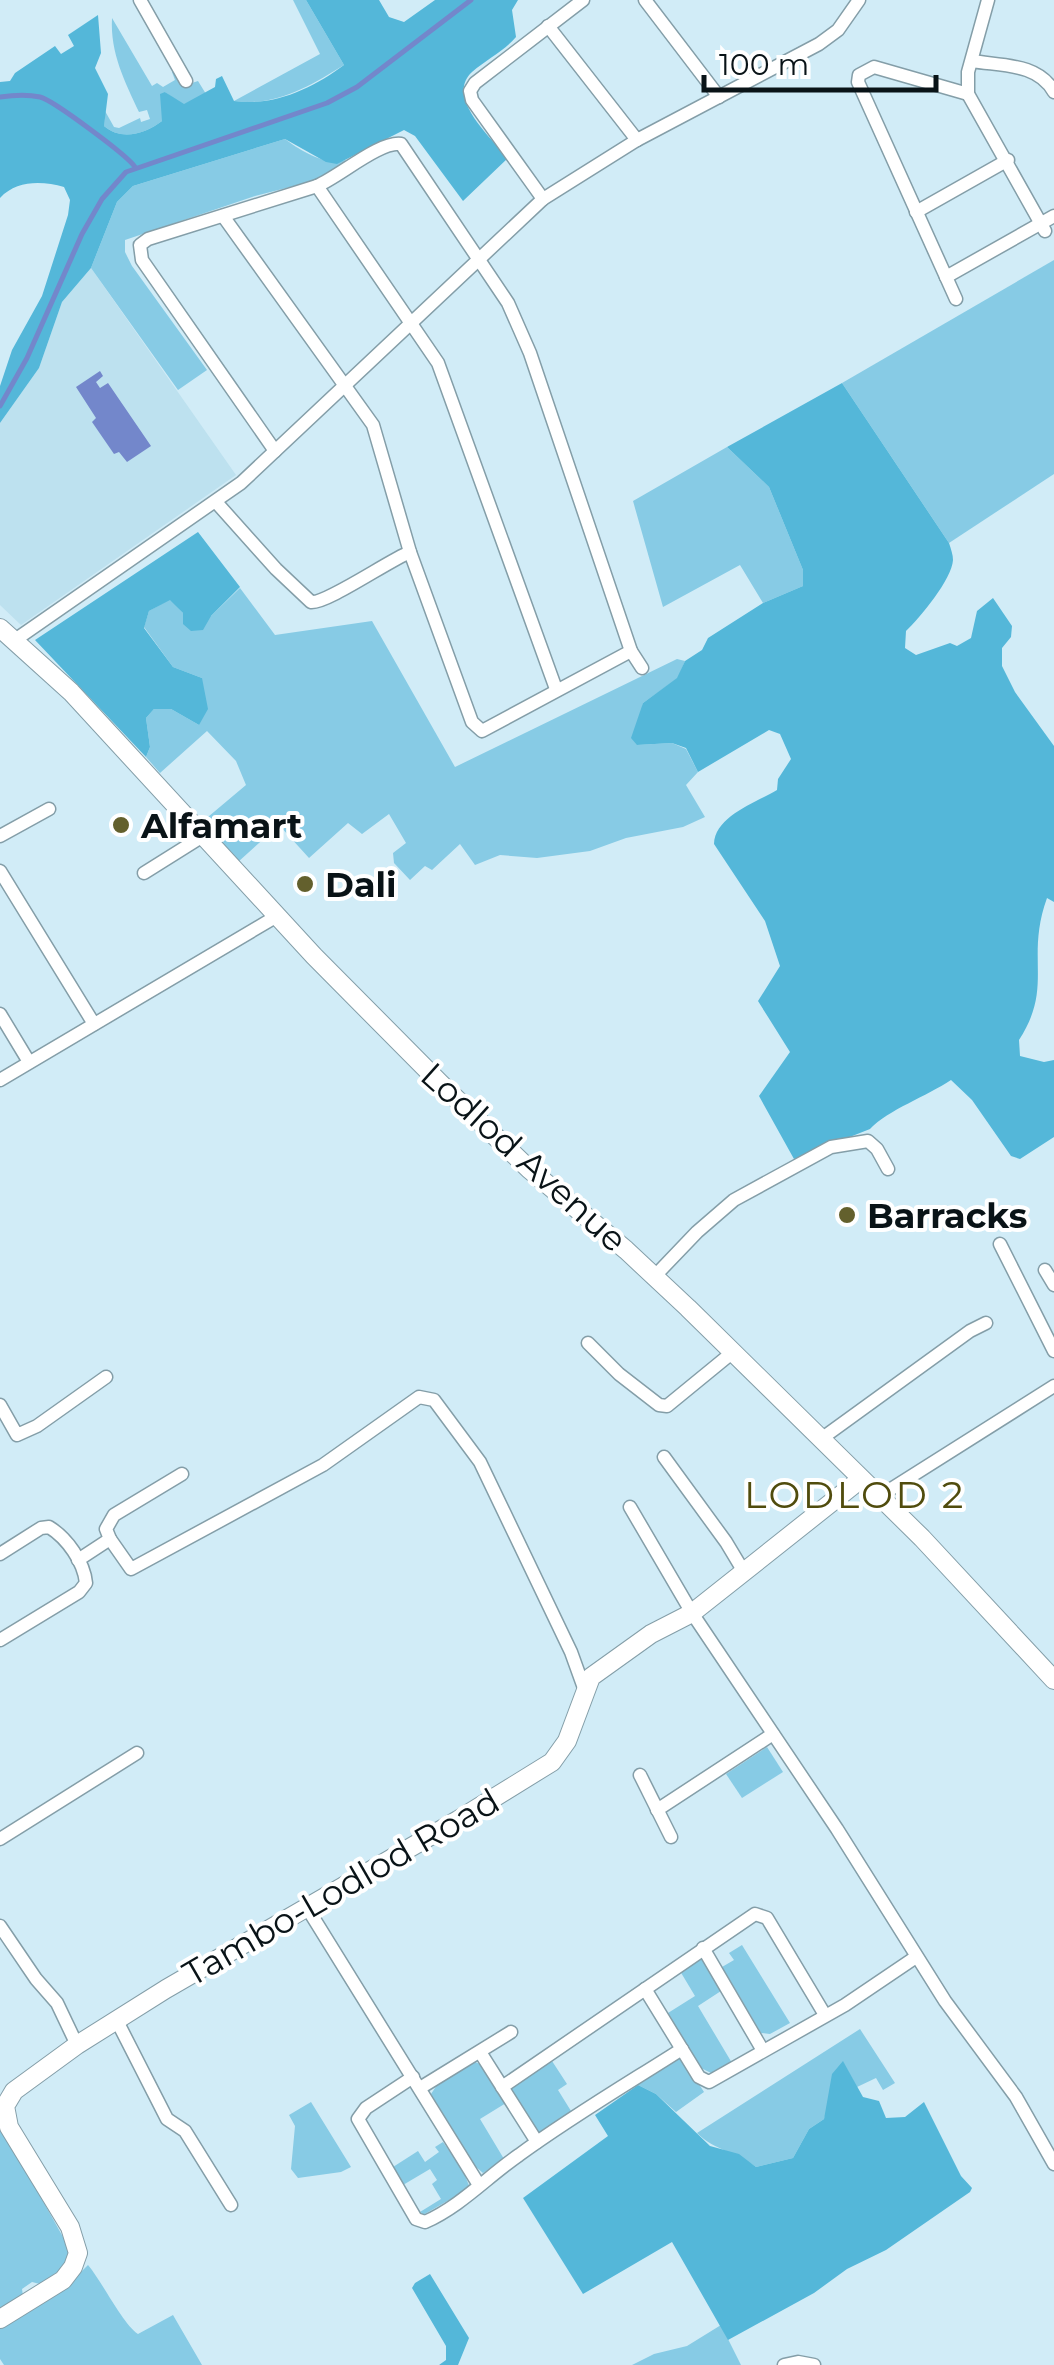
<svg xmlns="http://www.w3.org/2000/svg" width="1054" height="2365" font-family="Montserrat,sans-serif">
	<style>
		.built { fill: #bde1ef }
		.green { fill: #87cbe5 }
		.forest { fill: #54b7d9 }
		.water { fill: #7387cb }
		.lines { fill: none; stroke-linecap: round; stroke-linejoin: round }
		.stream { stroke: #7387cb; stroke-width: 5 }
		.street-casing { stroke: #849ea8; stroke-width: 15 }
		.secondary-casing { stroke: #849ea8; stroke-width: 20 }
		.street { stroke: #fff; stroke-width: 12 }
		.secondary { stroke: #fff; stroke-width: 18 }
		.poi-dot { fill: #63602d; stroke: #fff; stroke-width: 4 }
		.labels { text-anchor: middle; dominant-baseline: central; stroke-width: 8; stroke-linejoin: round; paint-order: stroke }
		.poi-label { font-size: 35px; font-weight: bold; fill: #091317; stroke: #fff; text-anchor: start }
		.street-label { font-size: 35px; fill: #091317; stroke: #fff }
		.neighbourhood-label { font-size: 38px; letter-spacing: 2.5px; fill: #504c0d; stroke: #fff }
	</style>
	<rect width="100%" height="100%" fill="#d1ecf7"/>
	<!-- built -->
	<polygon class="built" points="91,268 236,475 21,625 0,605 0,423 39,368 62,302"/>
	<!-- green -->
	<g class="green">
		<path d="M293 0H306L344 65C310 86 276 107 234 101L320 54Z"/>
		<path d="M112 18 152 86 157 83 163 87 175 80 172 72 177 70 189 84 198 81 206 94 183 105 165 92 162 121C145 134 121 141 104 126L105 111 114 127 119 128 140 118 141 122 150 119 147 110 139 112C125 82 110 53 112 18Z"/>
		<path d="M285 139C299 150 328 167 345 160L346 169 329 177 255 196 125 240V252L132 266 207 370 178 390 91 268 117 202 133 186Z"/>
		<polygon points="1054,260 1054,474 949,543 842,383"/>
		<polygon points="727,447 769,487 803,570 803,586 763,603 740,565 663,607 633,501"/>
		<polygon points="240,588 275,635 372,621 455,767 677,659 685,661 678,678 643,703 637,745 672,743 686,749 698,772 686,785 705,817 683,827 626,838 590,851 537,858 500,855 475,865 460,844 432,870 425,866 410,880 394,863 393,853 406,843 389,814 362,834 348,823 309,858 279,825 238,862 202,822 246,785 236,761 207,731 160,773 146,757 150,747 146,718 154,709 171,709 199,725 202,678 173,667 144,627 149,611 170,599 183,613 211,616"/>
		<polygon points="767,1747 783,1772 742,1798 726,1774"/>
		<polygon points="742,1945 790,2023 770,2034 761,2033 722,1967 734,1960 729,1953"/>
		<polygon points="698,1959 704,1960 721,1991 698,2006 732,2063 713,2074 701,2068 668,2013 695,1996 680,1971"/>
		<path d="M860 2029 895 2083 883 2090 876 2078 857 2087 843 2062 824 2119 809 2129 793 2158 756 2167C736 2152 714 2150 697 2133Z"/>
		<polygon points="677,2058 683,2059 704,2092 676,2112 656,2094 638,2085"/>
		<polygon points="552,2061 567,2084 558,2090 571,2111 539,2133 511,2089"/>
		<polygon points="475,2062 480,2064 506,2103 480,2119 504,2159 483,2173 475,2166 431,2094 437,2085"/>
		<polygon points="311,2102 351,2167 341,2172 298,2178 291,2169 295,2126 289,2115"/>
		<polygon points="0,2124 68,2246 70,2257 63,2268 40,2284 32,2282 22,2289 23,2296 0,2310"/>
		<polygon points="443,2142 462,2168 470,2188 423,2215 420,2212 441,2199 432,2184 437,2180 430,2169 403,2185 393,2167 418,2151 425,2162 439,2152 435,2147"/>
		<path d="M88 2265C103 2283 122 2323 138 2334L173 2315 202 2365H4L0 2359V2327L71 2282Z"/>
		<polygon points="721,2325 741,2365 632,2365 654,2354 687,2346"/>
	</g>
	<!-- forest -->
	<g class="forest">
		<path d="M306 0H379L389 17 404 22 435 0H518L512 10 516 37C503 52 487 59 472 72 445 97 491 138 508 158L463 201 415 136 404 130 337 164 326 162 285 139 133 186 117 202 91 268 62 302 39 368 0 423V386L12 350 42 296 68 215 70 200 64 187C42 181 17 180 0 198V82L10 81 15 73 55 46 61 54 74 46 68 35 98 15 101 53 95 68 108 94 104 126C121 141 145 134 162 121L160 94 165 92 184 104 215 87 216 79 222 76 234 101C274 107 313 88 344 65Z"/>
		<path d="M842 383 949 543C951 549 953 555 953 560 952 579 920 618 906 631L905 648 916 655 950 643 957 646 971 638 977 611 993 598 1012 626 1011 637 1002 648V666L1015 692 1054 746V902L1047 898C1025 959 1054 986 1019 1040L1020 1056 1044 1062 1054 1060V1137L1020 1159 1011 1156 972 1100 951 1080C927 1096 888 1110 870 1129L794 1159 759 1096 790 1052 758 1001 780 966 765 921 714 844C715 816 755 803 777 790L778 779 791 759 780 734 769 730 698 772 686 748 672 743 637 745 631 738 643 703 677 678 685 661 702 650 708 638 763 603 803 586V570L769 487 727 447Z"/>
		<polygon points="198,532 240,587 211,616 203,630 191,631 183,624 183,613 170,600 149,611 144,628 173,667 202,678 208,709 199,725 171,709 154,709 146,718 150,747 146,757 35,640"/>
		<polygon points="843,2061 863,2097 879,2101 886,2118 905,2117 924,2102 961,2176 972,2188 970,2192 886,2250 847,2269 814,2293 728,2340 672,2242 583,2294 523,2198 608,2136 595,2115 638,2085 656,2094 710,2146 739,2154 756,2167 793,2158 809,2129 824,2119 832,2074"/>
		<polygon points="430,2274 469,2338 458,2365 439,2365 446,2360 446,2346 412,2288 415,2283"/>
	</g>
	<!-- water -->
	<polygon class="water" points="100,371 103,376 96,382 100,388 108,383 151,446 127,462 119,452 114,454 92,422 96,418 76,387"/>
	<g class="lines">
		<!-- stream -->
		<g class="stream">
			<path d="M0 97C13 95 27 94 40 97 53 100 128 156 135 167"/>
			<polyline points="0,406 27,358 82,234 102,199 126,172 327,103 357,87 471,0"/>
		</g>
		<!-- street casing -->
		<g class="street-casing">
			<g id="street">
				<polyline points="140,0 186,81"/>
				<polyline points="645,0 719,97"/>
				<polyline points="988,0 968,72 968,94 1045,231"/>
				<polyline points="548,26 637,140"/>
				<path d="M972 61C1002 66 1038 63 1054 92"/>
				<polyline points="317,186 438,363 556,689"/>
				<polyline points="543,199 472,100 470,91 475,83 583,0"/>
				<polyline points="916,212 1008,160"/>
				<polyline points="223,216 373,425 410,552 472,722 482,731 631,651"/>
				<polyline points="946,277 1054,216"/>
				<polyline points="956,299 858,82 859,75 874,67 968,94"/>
				<path d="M275 451 142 260 140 245 148 239 317 186C340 176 380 141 401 144L508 303 530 353 631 651 642 668"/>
				<path d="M216 502 276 569 311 602C326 604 388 561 410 552"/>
				<polyline points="15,640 241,483 543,199 637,140 819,44 838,30 859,0"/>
				<polyline points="0,836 49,809"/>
				<polyline points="0,871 94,1024"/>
				<polyline points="144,873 203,836"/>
				<polyline points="0,1014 29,1062"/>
				<polyline points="0,1080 277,916"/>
				<polyline points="1000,1244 1054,1351"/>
				<polyline points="1045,1270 1054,1285"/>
				<polyline points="653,1278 697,1232 734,1200 831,1147 868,1141 877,1149 888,1169"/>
				<polyline points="588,1343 619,1374 659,1405 667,1406 733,1352"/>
				<polyline points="0,1405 17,1435 37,1426 106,1377"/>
				<polyline points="821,1439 970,1331 986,1323"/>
				<polyline points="664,1457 726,1542 744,1572"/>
				<polyline points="880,1496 1054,1386"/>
				<polyline points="630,1507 692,1613 837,1829 945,2001 1016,2097 1054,2164"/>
				<polyline points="110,1539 131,1569 323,1465 419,1397 434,1400 480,1462 571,1652 584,1688"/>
				<path d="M0 1554 41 1528 49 1527C67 1538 84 1562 86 1583L79 1592 0 1640"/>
				<polyline points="78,1560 110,1539 106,1529 114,1515 182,1474"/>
				<polyline points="640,1775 671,1837"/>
				<polyline points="657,1810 773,1734"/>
				<polyline points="0,1839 137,1753"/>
				<polyline points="306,1906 479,2185"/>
				<polyline points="0,1926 36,1979 57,2003 77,2045"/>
				<polyline points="703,1948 762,2049"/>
				<polyline points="645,1989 699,2077 709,2082 845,2005 916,1957"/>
				<polyline points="116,2019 167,2119 185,2131 231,2205"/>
				<polyline points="480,2052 537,2142"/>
				<path d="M413 2077 366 2108 358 2119 416 2219 425 2222C461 2206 487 2177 519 2155 571 2117 627 2084 682 2049"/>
				<polyline points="502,2087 755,1914 767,1918 825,2015"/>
				<polyline points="420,2088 511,2032"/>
				<polyline points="784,2365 798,2362 814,2365"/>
			</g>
		</g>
		<!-- secondary casing -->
		<g class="secondary-casing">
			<g id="secondary">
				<polyline points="0,628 71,692 314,956 440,1083 529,1169 626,1250 688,1308 922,1538 1054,1680"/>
				<polyline points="0,2319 63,2280 73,2267 78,2253 70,2227 9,2127 5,2106 14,2091 77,2045 166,1989 458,1820 552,1762 567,1741 591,1677 651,1634 692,1613 861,1479"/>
			</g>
		</g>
		<!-- street -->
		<use href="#street" class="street"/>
		<!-- secondary -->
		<use href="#secondary" class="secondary"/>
	</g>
	<!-- markers -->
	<g class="poi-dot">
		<circle cx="121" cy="825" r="10"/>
		<circle cx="305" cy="884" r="10"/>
		<circle cx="847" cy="1215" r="10"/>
	</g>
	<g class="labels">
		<!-- poi labels -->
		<g class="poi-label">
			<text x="141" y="825">Alfamart</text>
			<text x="325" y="884">Dali</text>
			<text x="867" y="1215">Barracks</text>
		</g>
		<!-- street labels -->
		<g class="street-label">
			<text transform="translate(524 1157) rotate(42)">Lodlod Avenue</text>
			<text transform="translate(341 1887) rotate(-30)">Tambo-Lodlod Road</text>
		</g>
		<!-- neighbourhood labels -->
		<g class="neighbourhood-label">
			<text x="855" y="1494">LODLOD 2</text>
		</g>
	</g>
	<!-- scale -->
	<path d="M704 75v15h232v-15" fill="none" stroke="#091317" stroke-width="5"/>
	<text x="719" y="75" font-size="30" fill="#091317" stroke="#ffffff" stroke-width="8" paint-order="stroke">100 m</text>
</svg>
